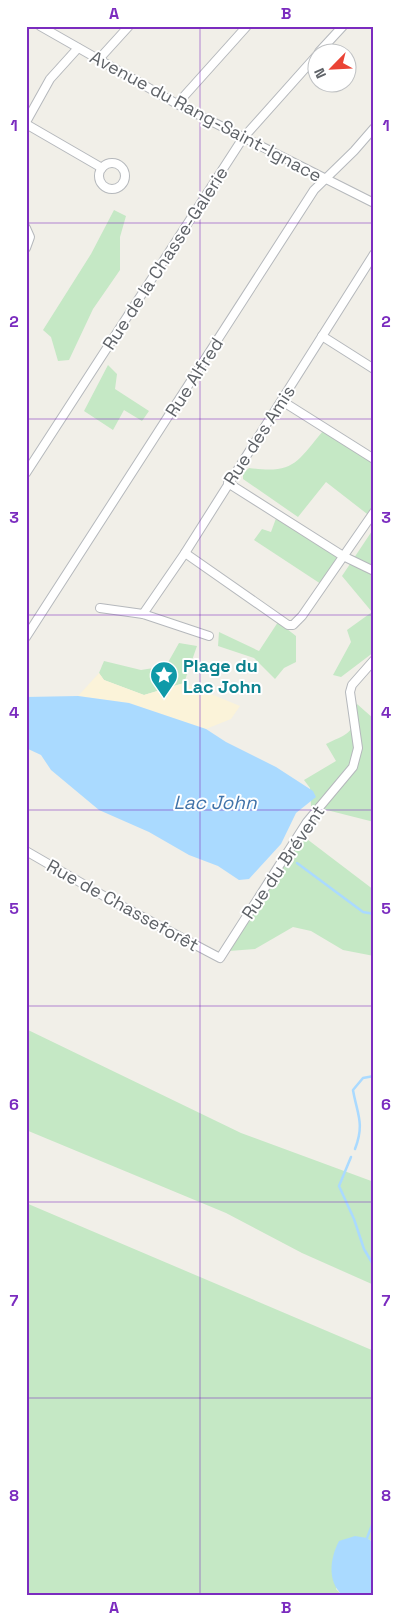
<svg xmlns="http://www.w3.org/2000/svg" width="400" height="1621" font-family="'Space Grotesk',sans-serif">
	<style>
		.green { fill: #c5e8c5 }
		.sand { fill: #fbf3d9 }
		.water { fill: #aadaff }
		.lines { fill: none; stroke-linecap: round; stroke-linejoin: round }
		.stream { stroke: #aadaff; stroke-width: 2.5 }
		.street-casing { stroke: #b5b8bc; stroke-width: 10 }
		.street { stroke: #fff; stroke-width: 8 }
		.grid { fill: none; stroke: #7b2cbf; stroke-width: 1; stroke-opacity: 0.55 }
		.labels { text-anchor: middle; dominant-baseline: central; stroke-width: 4; stroke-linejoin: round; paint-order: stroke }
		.street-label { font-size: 18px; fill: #5f6368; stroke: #fff }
		.culture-label { font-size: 18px; font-weight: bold; fill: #0d838f; stroke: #fff; text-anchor: start }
		.water-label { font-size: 19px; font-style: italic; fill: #4174aa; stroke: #fff }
		.neatline { fill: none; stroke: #7b2cbf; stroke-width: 2 }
		.grid-label { font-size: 16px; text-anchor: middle; font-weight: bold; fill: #7b2cbf }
	</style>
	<rect width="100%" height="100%" fill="#f1efe8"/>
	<!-- green -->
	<g class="green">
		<polygon points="114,210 126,216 120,237 120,270 93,309 69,360 58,361 51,337 43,330 91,254"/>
		<polygon points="108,365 117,374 115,389 149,411 142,421 124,410 113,430 84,411"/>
		<path d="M323 431 374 459V513L371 517 326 482 298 517 243 479V473L249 468C294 474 296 463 323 431Z"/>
		<polygon points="278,513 342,554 324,586 254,540 262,529 271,532"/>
		<polygon points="374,528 374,652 341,677 333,675 351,642 347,630 372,612 342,576"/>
		<polygon points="278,622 296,636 296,662 284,668 275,679 254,658 218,646 219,632 259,651"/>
		<polygon points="179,643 197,646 184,683 144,695 104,680 99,673 104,661 141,670 166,666"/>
		<path d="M357 704 374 719V822L311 806 310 788 304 780 336 761 326 744C353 731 352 735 357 704Z"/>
		<polygon points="303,836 374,890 374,956 343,950 311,931 293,927 255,949 229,951 264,892"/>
		<polygon points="26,1029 241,1133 374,1182 374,1285 302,1253 226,1213 26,1130"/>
		<polygon points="26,1203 374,1351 374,1543 367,1538 336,1589 342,1595 26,1595"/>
	</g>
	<!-- sand -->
	<polygon class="sand" points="99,673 104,680 144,695 184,683 240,706 231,719 206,729 129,703 78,696"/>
	<!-- water -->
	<g class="water">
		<polygon points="78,696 129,703 206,729 226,742 276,767 313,791 316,797 296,813 281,844 249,879 239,880 218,866 189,855 149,832 99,810 51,770 41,755 26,748 26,697"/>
		<path d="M355 1536 367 1538 374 1543V1595H342C327 1581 330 1558 339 1541Z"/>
	</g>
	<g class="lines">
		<!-- stream -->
		<g class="stream">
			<polyline points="297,863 363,912 374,914"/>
			<path d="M355 1149C365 1123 357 1114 353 1090L363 1078 374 1076"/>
			<polyline points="351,1157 339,1186 354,1219 364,1249 374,1266"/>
			<polyline points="367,1538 374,1520"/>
		</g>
		<!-- street casing -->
		<g class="street-casing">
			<g id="street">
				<polyline points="40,26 177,104 374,203"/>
				<polyline points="319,52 343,26"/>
				<polyline points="99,59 129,26"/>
				<polyline points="177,104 247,26"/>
				<polyline points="26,122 50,79 78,48"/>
				<polyline points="26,124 102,168"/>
				<circle cx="112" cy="176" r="13"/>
				<polyline points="26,228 30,237 26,248"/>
				<polyline points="322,336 374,369"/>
				<polyline points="282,401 374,459"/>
				<polyline points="26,473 243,138 318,54"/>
				<polyline points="228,483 343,556 374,571"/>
				<polyline points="185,553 288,625 293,625 302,616 374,512"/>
				<polyline points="100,608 143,614 209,636"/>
				<polyline points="143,614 185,553 374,254"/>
				<polyline points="26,637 314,190 354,151 374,128"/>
				<polyline points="26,851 116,903 220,958 307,822 353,767 358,748 350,692 352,685 374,660"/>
			</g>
		</g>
		<!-- street -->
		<use href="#street" class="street"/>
	</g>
	<!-- grid -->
	<path class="grid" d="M200 26V1595M26 223H374M26 419H374M26 615H374M26 810H374M26 1006H374M26 1202H374M26 1398H374"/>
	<!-- icons -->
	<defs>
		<g id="sight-pin" transform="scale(1.4375)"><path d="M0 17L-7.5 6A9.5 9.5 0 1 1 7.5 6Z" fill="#0f9aa8" stroke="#fff"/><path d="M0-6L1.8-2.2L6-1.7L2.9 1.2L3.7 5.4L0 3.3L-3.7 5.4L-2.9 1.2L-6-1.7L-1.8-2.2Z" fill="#fff"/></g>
	</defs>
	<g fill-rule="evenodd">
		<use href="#sight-pin" x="164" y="675"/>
	</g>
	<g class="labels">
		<!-- street labels -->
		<g class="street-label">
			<text transform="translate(206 116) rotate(28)">Avenue du Rang-Saint-Ignace</text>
			<text transform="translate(165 258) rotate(-57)">Rue de la Chasse-Galerie</text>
			<text transform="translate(194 377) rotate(-57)">Rue Alfred</text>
			<text transform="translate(259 435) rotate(-57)">Rue des Amis</text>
			<text transform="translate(283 862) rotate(-56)">Rue du Brévent</text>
			<text transform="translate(123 905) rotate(29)">Rue de Chasseforêt</text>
		</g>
		<!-- culture labels -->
		<g class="culture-label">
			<text x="183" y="665">Plage du<tspan x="183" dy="21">Lac John</tspan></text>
		</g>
		<!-- water labels -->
		<g class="water-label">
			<text x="215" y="802">Lac John</text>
		</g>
	</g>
	<!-- border -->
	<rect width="400" height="1621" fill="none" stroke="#ffffff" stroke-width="55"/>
	<!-- north arrow -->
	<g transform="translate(332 68) rotate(246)"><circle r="24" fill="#ffffff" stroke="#bfc1c3"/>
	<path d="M0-4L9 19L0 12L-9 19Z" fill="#ea4335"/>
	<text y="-8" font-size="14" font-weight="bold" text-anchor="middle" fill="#5f6368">N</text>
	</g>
	<rect x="28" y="28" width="344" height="1566" class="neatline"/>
	<g class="grid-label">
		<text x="114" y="19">A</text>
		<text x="286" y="19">B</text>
		<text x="14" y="131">1</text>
		<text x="386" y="131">1</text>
		<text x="14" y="327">2</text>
		<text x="386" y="327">2</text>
		<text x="14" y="523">3</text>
		<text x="386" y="523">3</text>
		<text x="14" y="718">4</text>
		<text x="386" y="718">4</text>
		<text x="14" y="914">5</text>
		<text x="386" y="914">5</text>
		<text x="14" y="1110">6</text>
		<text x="386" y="1110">6</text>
		<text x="14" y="1306">7</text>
		<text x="386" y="1306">7</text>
		<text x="14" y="1501">8</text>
		<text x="386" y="1501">8</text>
		<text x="114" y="1613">A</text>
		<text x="286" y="1613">B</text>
	</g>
</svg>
